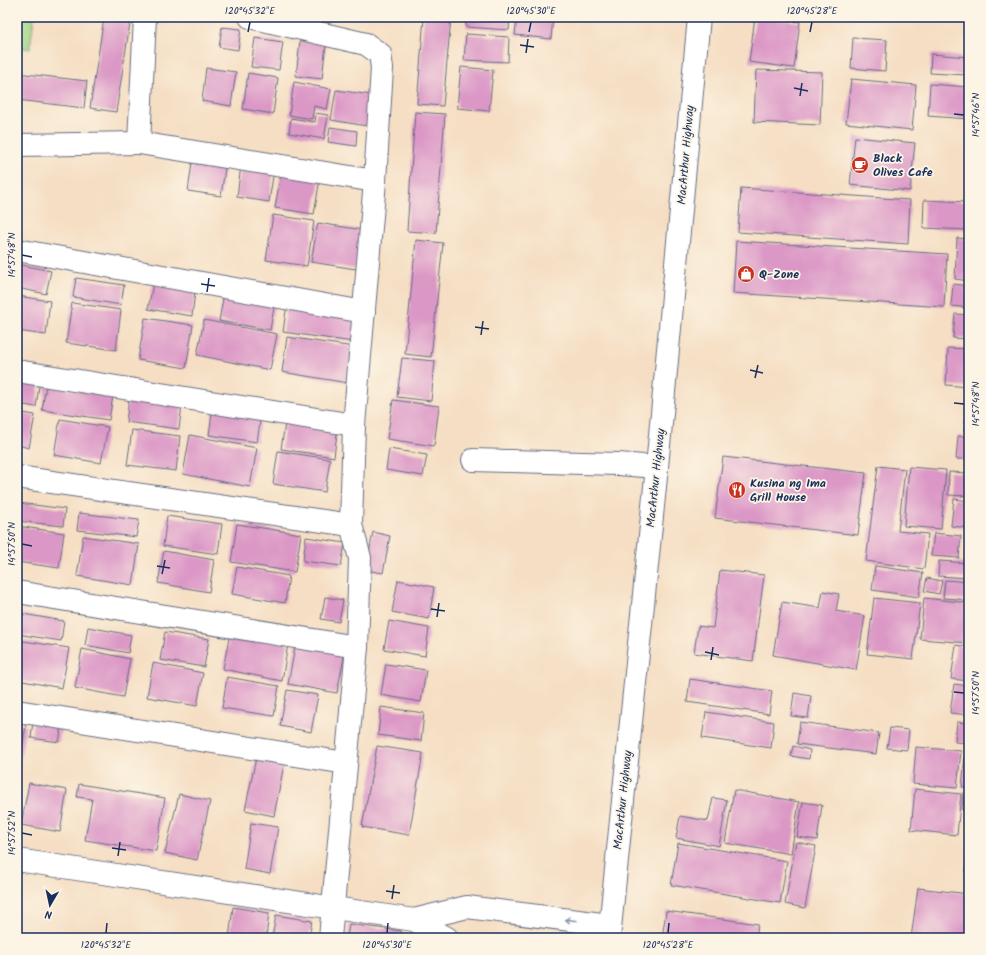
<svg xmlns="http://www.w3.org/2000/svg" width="986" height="955" font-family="Kalam,sans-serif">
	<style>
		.green { fill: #a3d483; stroke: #5f8270 }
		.building { fill: #db97c6 }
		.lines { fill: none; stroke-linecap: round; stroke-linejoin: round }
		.minor-casing { stroke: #676c81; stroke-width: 24 }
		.highway-casing { stroke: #676c81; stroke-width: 24 }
		.minor { stroke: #fff; stroke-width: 22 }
		.highway { stroke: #fff; stroke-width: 22 }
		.oneway { stroke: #8d97ae }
		.ticks { fill: none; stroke: #1b2f5e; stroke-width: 1.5 }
		.labels { text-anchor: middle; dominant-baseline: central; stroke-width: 3.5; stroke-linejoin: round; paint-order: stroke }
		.street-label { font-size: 12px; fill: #1b2f5e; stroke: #fcf5e5 }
		.poi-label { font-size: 12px; font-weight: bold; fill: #1b2f5e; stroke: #fcf5e5; text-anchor: start }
		.neatline { fill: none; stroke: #1b2f5e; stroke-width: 1.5 }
		.ticks-label { font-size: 10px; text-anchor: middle; fill: #1b2f5e }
	</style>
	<rect width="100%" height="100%" fill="#fcf5e5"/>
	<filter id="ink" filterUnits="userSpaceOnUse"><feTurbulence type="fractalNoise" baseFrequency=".025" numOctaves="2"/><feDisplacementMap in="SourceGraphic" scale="8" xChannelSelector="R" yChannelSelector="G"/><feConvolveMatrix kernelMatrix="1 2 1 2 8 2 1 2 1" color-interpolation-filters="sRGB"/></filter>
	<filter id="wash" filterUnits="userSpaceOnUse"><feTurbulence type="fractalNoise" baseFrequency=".012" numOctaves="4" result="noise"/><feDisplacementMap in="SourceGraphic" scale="16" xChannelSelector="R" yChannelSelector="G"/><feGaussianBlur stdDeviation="0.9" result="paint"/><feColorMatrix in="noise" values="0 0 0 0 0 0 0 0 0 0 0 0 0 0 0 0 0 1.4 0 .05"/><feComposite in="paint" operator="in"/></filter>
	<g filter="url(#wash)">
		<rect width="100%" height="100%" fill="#f5dec3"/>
		<!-- green -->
		<polygon class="green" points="17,17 34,17 30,49 17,47"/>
		<g id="blocks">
			<!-- building -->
			<g class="building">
				<polygon points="104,17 131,17 116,112 90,108"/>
				<polygon points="424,17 451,17 443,106 417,104"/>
				<polygon points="466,17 510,17 509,30 466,27"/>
				<polygon points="517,17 553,17 551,39 515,35"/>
				<polygon points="755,17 800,22 794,68 749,62"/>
				<polygon points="954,17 969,17 969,20 954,18"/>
				<polygon points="222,27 241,29 238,50 219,47"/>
				<polygon points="466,34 509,37 508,62 464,60"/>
				<polygon points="255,38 283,42 279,70 251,67"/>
				<polygon points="853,38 887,40 885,71 851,68"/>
				<polygon points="300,41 326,44 322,79 296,76"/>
				<polygon points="931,54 968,57 967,75 930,73"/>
				<polygon points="461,67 493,70 489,111 457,108"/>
				<polygon points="206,68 236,72 231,106 202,101"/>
				<polygon points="756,70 822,72 820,125 754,122"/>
				<polygon points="17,73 87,81 84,108 17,100"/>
				<polygon points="248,73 278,78 273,114 243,109"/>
				<polygon points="851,79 916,85 912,130 846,123"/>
				<polygon points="294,82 331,89 327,109 314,106 312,119 289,115"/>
				<polygon points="930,84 969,87 969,119 928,116"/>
				<polygon points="336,90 372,95 367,126 331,120"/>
				<polygon points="415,112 445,114 436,233 407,231"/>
				<polygon points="316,113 328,115 324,139 289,133 291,118 315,122"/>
				<polygon points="330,127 357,131 356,146 328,142"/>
				<polygon points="855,137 915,143 910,191 850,185"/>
				<polygon points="192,163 225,168 221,196 188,191"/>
				<polygon points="241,165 274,170 269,202 237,197"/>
				<polygon points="281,173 320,179 314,214 275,208"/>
				<polygon points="741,188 910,200 908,244 738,232"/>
				<polygon points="924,200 969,202 969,230 923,228"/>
				<polygon points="273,215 314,221 307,266 266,260"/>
				<polygon points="318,223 363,230 356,269 311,262"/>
				<polygon points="957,238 969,239 969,281 955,279"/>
				<polygon points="416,240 443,243 431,357 405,354"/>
				<polygon points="736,241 947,254 944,307 733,293"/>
				<polygon points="17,264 51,271 46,294 17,288"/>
				<polygon points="76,278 124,285 121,305 73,297"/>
				<polygon points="153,284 195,292 192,316 148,309"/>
				<polygon points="953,284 969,286 969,308 951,306"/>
				<polygon points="224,293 275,302 270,330 219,321"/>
				<polygon points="17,296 50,301 46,335 17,331"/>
				<polygon points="72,303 121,310 116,350 66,343"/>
				<polygon points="287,303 358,314 354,342 283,332"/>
				<polygon points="955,314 969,315 969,339 953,338"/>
				<polygon points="145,318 193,325 186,368 138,360"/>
				<polygon points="204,320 277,334 270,370 197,355"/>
				<polygon points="287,337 354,347 348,383 282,372"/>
				<polygon points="948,348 969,349 969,387 946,385"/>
				<polygon points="402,358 435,361 431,401 397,397"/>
				<polygon points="17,382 39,386 36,407 17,404"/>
				<polygon points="46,386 113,396 109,420 42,410"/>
				<polygon points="129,398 182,405 179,429 126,422"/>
				<polygon points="393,400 439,406 434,446 387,439"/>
				<polygon points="967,404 969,404 969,431 964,431"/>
				<polygon points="213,407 261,415 257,442 209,435"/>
				<polygon points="17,412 35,415 29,448 17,445"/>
				<polygon points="286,417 338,425 334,457 281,449"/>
				<polygon points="60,419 108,427 101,463 54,455"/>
				<polygon points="132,430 180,436 176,471 127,465"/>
				<polygon points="190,435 257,448 250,487 183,474"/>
				<polygon points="958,436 969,437 969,459 956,459"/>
				<polygon points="389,449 427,455 423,476 386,470"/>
				<polygon points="278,451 330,459 325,492 273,484"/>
				<polygon points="723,457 866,473 858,535 715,518"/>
				<polygon points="878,466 905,469 898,531 928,534 924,569 866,561"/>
				<polygon points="909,467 946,470 941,529 904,526"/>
				<polygon points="949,472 969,473 969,496 948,495"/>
				<polygon points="954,499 969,501 969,528 951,526"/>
				<polygon points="19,503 65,509 63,526 17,521"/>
				<polygon points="79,513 139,520 136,537 77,530"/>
				<polygon points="167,516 222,524 218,554 163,546"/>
				<polygon points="237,524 301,534 295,572 231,562"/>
				<polygon points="17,526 64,533 59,568 17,562"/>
				<polygon points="373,532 390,536 383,573 366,570"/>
				<polygon points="934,533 961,536 959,558 931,556"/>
				<polygon points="83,536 139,544 133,585 77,576"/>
				<polygon points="306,537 345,543 341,566 303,561"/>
				<polygon points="164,551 214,560 209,592 158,583"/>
				<polygon points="939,561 969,563 969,578 938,576"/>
				<polygon points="875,566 923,573 919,597 872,590"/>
				<polygon points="237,567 289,576 285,603 232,594"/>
				<polygon points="720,570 764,575 753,661 694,653 698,626 713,628"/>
				<polygon points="927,578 942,581 939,594 924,591"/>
				<polygon points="398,580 434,587 429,619 392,612"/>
				<polygon points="945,580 969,582 969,600 943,598"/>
				<polygon points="823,591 839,594 836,611 865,616 856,670 773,655 782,602 820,608"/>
				<polygon points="325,597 343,600 339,622 321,619"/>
				<polygon points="874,598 920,603 913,659 867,654"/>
				<polygon points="924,598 969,603 969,643 920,639"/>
				<polygon points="17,613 64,621 61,641 17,634"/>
				<polygon points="389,621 429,628 425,656 384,649"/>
				<polygon points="88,627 131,635 128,653 85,645"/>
				<polygon points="165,632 209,639 204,667 160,660"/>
				<polygon points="230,633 288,644 282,681 223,669"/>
				<polygon points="17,640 69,648 62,688 17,680"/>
				<polygon points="296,642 345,652 337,693 288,684"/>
				<polygon points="956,645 969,647 969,681 951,679"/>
				<polygon points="82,649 130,659 123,697 75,688"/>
				<polygon points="153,663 203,673 197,706 147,697"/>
				<polygon points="386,664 426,670 421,702 381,695"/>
				<polygon points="227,677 279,686 274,716 222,708"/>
				<polygon points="690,679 772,691 769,714 687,702"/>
				<polygon points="954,684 969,686 969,715 950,713"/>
				<polygon points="287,690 318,695 311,732 280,726"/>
				<polygon points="794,693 811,696 808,718 791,716"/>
				<polygon points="381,707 424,713 421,741 378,735"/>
				<polygon points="706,712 774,722 771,748 702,738"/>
				<polygon points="33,721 62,726 59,742 31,738"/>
				<polygon points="800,722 879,733 876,754 797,744"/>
				<polygon points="957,722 969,723 969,743 955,742"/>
				<polygon points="17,724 26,725 18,774 17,774"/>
				<polygon points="890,728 909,730 907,750 887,748"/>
				<polygon points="377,746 423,753 409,835 362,827"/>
				<polygon points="793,746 810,750 809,759 791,756"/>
				<polygon points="916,747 961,751 957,788 913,784"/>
				<polygon points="966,748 969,749 969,788 962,787"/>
				<polygon points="256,758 284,764 274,816 245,810"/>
				<polygon points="29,783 67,790 60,832 21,825"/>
				<polygon points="79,784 165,798 156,851 85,840 92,799 77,797"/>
				<polygon points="915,789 961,794 957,835 911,830"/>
				<polygon points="734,790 799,802 791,854 725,843"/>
				<polygon points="963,793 969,794 969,810 962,810"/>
				<polygon points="179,794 210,801 197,860 165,853"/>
				<polygon points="713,798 727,800 719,846 676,838 680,816 708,821"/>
				<polygon points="803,802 822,805 817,840 797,837"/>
				<polygon points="251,823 278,827 270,874 244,869"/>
				<polygon points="796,842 816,846 805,908 785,904"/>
				<polygon points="678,843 787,861 780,903 671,885"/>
				<polygon points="968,852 969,852 969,889 964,889"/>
				<polygon points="918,888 969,894 969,938 911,938"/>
				<polygon points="233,907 269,913 266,938 229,938"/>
				<polygon points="666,911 758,924 756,938 662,938"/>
				<polygon points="276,915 312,921 309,938 272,938"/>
				<polygon points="349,924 401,931 400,938 347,938"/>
			</g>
		</g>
	</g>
	<g filter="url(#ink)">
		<use href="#blocks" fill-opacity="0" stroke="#676c81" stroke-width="1"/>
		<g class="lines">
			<!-- minor casing -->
			<g class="minor-casing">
				<g id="minor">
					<polyline points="250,17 366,44 380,54 382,68 375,181 354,425 351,525 360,558 357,647 330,938"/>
					<polyline points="139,143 375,181"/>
					<polyline points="17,145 139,143 145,17"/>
					<polyline points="17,250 364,312"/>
					<polyline points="17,371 354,425"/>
					<polyline points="473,460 618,464 657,467"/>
					<polyline points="17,477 351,525"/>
					<polyline points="17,592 357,647"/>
					<polyline points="17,711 346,763"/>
					<polyline points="17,860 414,920 447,938"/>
					<polyline points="414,920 467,907 610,925"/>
				</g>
			</g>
			<!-- highway casing -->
			<g class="highway-casing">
				<polyline id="highway" points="609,938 657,467 699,17"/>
			</g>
			<!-- minor -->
			<use href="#minor" class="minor"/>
			<!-- highway -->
			<use href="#highway" class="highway"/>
		</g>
		<!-- one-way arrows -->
		<defs><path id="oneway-shaft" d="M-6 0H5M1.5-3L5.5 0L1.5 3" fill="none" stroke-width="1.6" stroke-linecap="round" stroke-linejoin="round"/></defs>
		<use class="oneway" href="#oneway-shaft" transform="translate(571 920) rotate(-173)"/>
	</g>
	<!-- ticks -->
	<path class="ticks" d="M248 32 250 22M529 32 531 22M810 32 812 22M520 45 534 47M526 53 528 39M794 88 808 91M800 96 802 83M954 114 964 115M22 255 32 257M201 284 215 286M207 292 209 278M475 327 489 329M481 335 483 321M750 370 763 373M755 378 758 365M954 403 964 404M22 544 32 546M157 566 170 568M162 574 165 560M431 609 445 611M437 617 439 603M705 652 719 655M711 660 713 647M954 692 964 693M22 833 32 835M112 848 126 850M118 856 120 842M386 891 400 893M392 899 394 885M106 933 107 923M387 933 388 923M668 933 669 923"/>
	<!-- icons -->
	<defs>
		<g id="cafe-disc" transform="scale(0.9)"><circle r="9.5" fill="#c8321e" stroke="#fcf5e5"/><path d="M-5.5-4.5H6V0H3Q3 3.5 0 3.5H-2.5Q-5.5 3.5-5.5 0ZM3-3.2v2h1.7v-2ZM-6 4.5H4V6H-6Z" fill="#fff"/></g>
		<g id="shop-disc" transform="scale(0.9)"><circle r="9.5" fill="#c8321e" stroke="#fcf5e5"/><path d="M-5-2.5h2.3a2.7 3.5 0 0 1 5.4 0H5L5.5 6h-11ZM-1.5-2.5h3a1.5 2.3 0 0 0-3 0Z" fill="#fff"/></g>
		<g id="restaurant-disc" transform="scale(0.9)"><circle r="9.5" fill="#c8321e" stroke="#fcf5e5"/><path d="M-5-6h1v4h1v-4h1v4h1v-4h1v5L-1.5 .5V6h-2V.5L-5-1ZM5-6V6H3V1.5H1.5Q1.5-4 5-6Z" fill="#fff"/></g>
	</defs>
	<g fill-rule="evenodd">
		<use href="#cafe-disc" x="860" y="165"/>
		<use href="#shop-disc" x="746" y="274"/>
		<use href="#restaurant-disc" x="737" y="490"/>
	</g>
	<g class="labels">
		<!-- street labels -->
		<g class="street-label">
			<text transform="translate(686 155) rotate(-85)">MacArthur Highway</text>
			<text transform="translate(656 478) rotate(-84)">MacArthur Highway</text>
			<text transform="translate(623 800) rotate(-84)">MacArthur Highway</text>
		</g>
		<!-- poi labels -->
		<g class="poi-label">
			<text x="873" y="158">Black<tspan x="873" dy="14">Olives Cafe</tspan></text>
			<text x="759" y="274">Q-Zone</text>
			<text x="750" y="483">Kusina ng Ima<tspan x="750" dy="14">Grill House</tspan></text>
		</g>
	</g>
	<!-- margin -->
	<rect width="986" height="955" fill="none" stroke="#fcf5e5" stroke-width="44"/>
	<!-- north arrow -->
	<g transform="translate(50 905) rotate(189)" stroke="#fcf5e5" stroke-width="3" paint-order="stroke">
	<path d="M0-3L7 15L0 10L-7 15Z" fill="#1b2f5e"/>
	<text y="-6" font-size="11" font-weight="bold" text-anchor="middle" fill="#1b2f5e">N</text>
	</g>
	<rect x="22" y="22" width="942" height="911" class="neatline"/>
	<g class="ticks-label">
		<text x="250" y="14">120°45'32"E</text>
		<text x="531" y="14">120°45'30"E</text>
		<text x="812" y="14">120°45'28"E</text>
		<text transform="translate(975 115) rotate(-90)" y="4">14°57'46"N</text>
		<text transform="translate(11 255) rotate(-90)" y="4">14°57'48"N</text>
		<text transform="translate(975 404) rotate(-90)" y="4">14°57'48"N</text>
		<text transform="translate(11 544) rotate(-90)" y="4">14°57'50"N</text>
		<text transform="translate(975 693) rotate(-90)" y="4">14°57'50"N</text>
		<text transform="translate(11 833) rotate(-90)" y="4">14°57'52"N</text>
		<text x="106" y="948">120°45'32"E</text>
		<text x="387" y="948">120°45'30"E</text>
		<text x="668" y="948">120°45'28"E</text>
	</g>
</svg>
